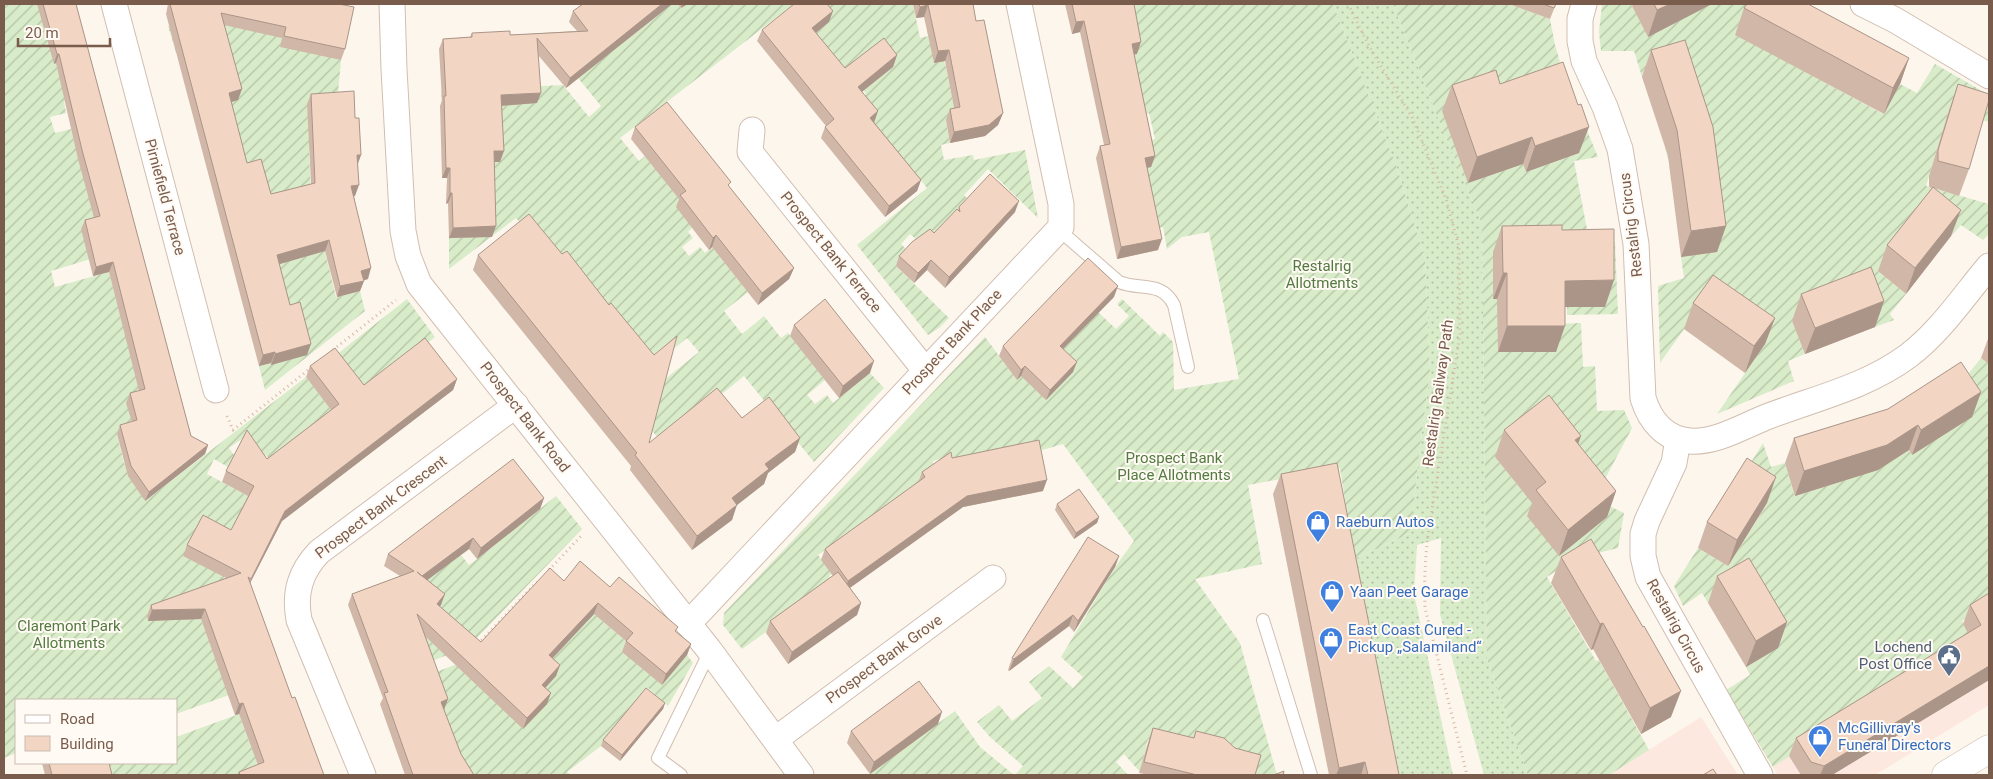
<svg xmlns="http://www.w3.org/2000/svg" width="1993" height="779" font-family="Roboto,sans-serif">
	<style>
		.commercial { fill: #fde8e0 }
		.grass { fill: url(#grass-dots) }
		.garden { fill: url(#garden-furrows) }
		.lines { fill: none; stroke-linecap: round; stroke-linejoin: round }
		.service-casing { stroke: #d1beb0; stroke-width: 14 }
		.minor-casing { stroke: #d1beb0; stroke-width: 27 }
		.tertiary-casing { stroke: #d1beb0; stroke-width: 29 }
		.path { stroke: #d9b8a5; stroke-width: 3; stroke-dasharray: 1 4; stroke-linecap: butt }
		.service { stroke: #fff; stroke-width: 12 }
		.minor { stroke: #fff; stroke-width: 25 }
		.tertiary { stroke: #fff; stroke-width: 28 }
		.wall { fill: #d1b7a8 }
		.shaded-wall { fill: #aa9588 }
		.building { fill: #f3d5c3; stroke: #aa9588 }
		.labels { text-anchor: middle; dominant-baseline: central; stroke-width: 4; stroke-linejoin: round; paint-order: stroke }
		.street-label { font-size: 15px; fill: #7a5c4d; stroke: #fffaf3 }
		.park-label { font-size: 15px; fill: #537a41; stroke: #fffaf3 }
		.shop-label { font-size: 15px; fill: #366cbe; stroke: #fffaf3; text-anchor: start }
		.service-label { font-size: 15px; fill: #4e5e75; stroke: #fffaf3; text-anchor: end }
	</style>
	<defs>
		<pattern id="grass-dots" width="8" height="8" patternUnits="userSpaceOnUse" patternTransform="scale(1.25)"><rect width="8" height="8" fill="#d8ecc9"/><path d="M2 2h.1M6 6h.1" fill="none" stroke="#b4c2a5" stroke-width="1.8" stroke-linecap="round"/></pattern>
		<pattern id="garden-furrows" width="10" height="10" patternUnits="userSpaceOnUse" patternTransform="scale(1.25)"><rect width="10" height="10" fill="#d8ecc9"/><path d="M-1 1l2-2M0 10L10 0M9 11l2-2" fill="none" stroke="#b4c2a5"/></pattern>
	</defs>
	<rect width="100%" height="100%" fill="#fdf6ec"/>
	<!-- commercial -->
	<g class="commercial">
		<polygon points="1989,638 1989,705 1875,775 1778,775 1773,767 1789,756 1980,640"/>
		<polygon points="1701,717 1738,775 1609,775"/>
	</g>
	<!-- grass -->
	<polygon class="grass" points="1333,4 1393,4 1440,123 1482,224 1487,659 1528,775 1484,775 1440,614 1441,538 1417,545 1414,594 1453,775 1394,775 1354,559 1411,533 1418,462 1430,373 1425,259 1397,168"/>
	<!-- garden -->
	<g class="garden">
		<polygon points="4,4 44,4 84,55 94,94 64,101 66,113 50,117 55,133 71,129 104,255 51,271 55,287 109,272 142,399 134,430 117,435 124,463 145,501 306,377 335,415 272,463 266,455 257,461 242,439 229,448 245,470 228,467 214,459 207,474 250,497 224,577 222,599 201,619 229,695 176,714 176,700 16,700 16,753 4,758"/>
		<polygon points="671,4 678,4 681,8 688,4 794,4 620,138 639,161 645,156 682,202 692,228 688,232 693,238 682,247 689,256 700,247 705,253 712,247 748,292 724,311 742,334 764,316 781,338 788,333 825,380 807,395 815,404 827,395 833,403 870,373 884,388 814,462 744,376 662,443 641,417 649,392 699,352 687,338 630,384 545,278 505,310 499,303 540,270 535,241 516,218 449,269 449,238 475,237 442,106 441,91 563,85 589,117 601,106 578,78"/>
		<polygon points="814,4 913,4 920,38 929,36 944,61 946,67 956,118 946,120 950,143 941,145 944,160 973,155 974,160 1025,150 1038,218 988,169 964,195 970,201 931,244 918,241 910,234 901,244 909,252 896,266 949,318 939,328 928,335 857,245 927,188 857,102 866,94 850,73 808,39"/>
		<polygon points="1130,4 1333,4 1397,168 1425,259 1430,373 1418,462 1411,533 1354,559 1340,468 1248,485 1262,564 1195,579 1240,643 1277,775 1254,775 1148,739 1140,772 1124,754 1116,762 1128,775 1015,775 1023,766 990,737 977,722 999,705 1012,721 1042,698 1029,682 1049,666 1073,688 1083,677 1061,657 1115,567 1134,541 1063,444 1035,452 948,469 945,458 933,461 935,472 818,555 832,574 829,576 834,584 742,649 723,625 724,613 985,337 1017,380 1021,376 1056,356 1098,312 1116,329 1129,316 1117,304 1122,299 1160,336 1163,332 1173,342 1174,390 1239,379 1209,232 1182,237 1167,249 1163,227 1153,229 1147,200 1146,141 1155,139 1149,113 1140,115 1129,62"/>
		<polygon points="1393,4 1509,4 1550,19 1555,45 1562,69 1468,183 1523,164 1526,172 1579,153 1567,82 1598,157 1574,161 1590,245 1615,242 1618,314 1567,315 1567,307 1605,306 1534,299 1531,352 1556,352 1556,324 1581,323 1583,367 1595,366 1597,411 1624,410 1632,428 1605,479 1495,457 1524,493 1603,503 1624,513 1618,548 1574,559 1547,577 1596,661 1599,660 1649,750 1609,775 1528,775 1487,659 1482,224 1440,123"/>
		<polygon points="1602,4 1631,4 1648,36 1712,4 1750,4 1735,34 1883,114 1900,84 1917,93 1935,64 1989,95 1989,122 1949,111 1926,186 1989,204 1989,234 1983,240 1961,225 1951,236 1924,214 1878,271 1906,294 1890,314 1894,320 1875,327 1792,320 1805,354 1788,361 1794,381 1717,414 1765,344 1704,301 1660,363 1658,286 1684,278 1681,257 1717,252 1706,176 1671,181 1669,162 1665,148 1698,136 1642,77 1634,51 1601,51 1599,32"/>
		<polygon points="218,12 341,60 338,93 309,151 312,216 316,215 336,297 360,291 365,311 265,390 259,366 271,363 278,318 266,268 281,263 243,174 208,44 176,53 168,26 200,32"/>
		<polygon points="407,299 435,337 360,396 331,359"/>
		<path d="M1981 358 1989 364V638L1974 613 1962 621 1972 638 1773 767 1726 690 1750 675 1746 667 1778 647 1740 584 1708 603 1702 593 1683 606 1674 586 1698 548 1728 566 1767 504 1737 485 1763 443 1771 467 1785 463 1795 496C1836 483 1873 473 1909 450L1912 455 1952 387 1971 375 1969 373Z"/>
		<polygon points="556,496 582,529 469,646 425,664 405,613 433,615 440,605 406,580 461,555 469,565 499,542 491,532 516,528"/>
		<polygon points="593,613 668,677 687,655 693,663 668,706 648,688 601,746 567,772 571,775 464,775 447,738 431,674 457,664 538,696 545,666"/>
		<polygon points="955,711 980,747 1014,775 868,775"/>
		<polygon points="239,714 252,749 265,745 255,775 106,775 103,763 176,763 176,737"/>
	</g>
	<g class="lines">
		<!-- service casing -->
		<g class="service-casing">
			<g id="service">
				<path d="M1059 230 1119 282C1141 291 1161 280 1174 305L1188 367"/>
				<polyline points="1263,620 1311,775"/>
				<polyline points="681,775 658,758 710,651"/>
			</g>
		</g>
		<!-- minor casing -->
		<g class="minor-casing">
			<g id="minor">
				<polyline points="114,4 216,390"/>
				<polyline points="392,4 394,69 403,231 408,256 419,284 710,651 801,775"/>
				<path d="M1584 4 1580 19V41L1584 61 1605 107 1620 149 1636 244 1643 398C1650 421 1665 439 1690 441 1717 443 1745 425 1769 416 1816 398 1866 387 1908 356 1940 332 1963 297 1989 266"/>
				<polyline points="1863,4 1895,20 1989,76"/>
				<polyline points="752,130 750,152 925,370"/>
				<polyline points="1678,439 1674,463 1647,521 1643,534 1643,556 1648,577 1760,775"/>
				<polyline points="688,624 1061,227 1061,204 1019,4"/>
				<polyline points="776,739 993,578"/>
				<path d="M363 775 299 620C294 593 300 572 319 552L516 405"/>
			</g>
		</g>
		<!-- tertiary casing -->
		<g class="tertiary-casing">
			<polyline id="tertiary" points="1946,775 1989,749"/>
		</g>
		<!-- path -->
		<g class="path">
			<path d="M1348 4 1370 48 1412 117 1446 199 1459 247 1460 334 1428 535C1425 560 1424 583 1425 608L1467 775"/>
			<polyline points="333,350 396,300"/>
			<polyline points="227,416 233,430 312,367"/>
			<polyline points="549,570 582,535"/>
			<polyline points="478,644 537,582"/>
		</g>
		<!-- service -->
		<use href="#service" class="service"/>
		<!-- minor -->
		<use href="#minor" class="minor"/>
		<!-- tertiary -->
		<use href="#tertiary" class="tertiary"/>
	</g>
	<!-- wall -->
	<g class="wall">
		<polygon points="37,4 76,4 191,436 208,445 205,454 145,501 128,476 117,434 120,425 132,422 126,403 130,393 139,391 109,272 93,276 81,229 85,220 94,218 78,159 56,63 54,64"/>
		<polygon points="168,4 339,4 345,49 341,60 280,47 282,38 224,25 238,100 231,102 247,163 271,194 311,184 307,104 311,94 355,118 361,155 358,163 355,196 354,196 368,279 364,280 360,291 337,297 325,251 279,264 290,305 307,355 271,365 271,363 259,366 166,14"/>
		<polygon points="672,4 566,88 538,55 537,103 501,106 500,162 494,162 492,237 449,238 448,203 446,204 447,178 442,178 440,106 442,100 439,49 443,39 470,37 472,33 510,35 577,31 569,22 573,11"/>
		<polygon points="678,4 688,4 681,8"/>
		<polygon points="913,4 973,4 976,21 1003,113 998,125 985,136 950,143 946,120 950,109 954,108 945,61 934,63 924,17 916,18"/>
		<polygon points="1065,4 1134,4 1137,54 1134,54 1155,156 1151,167 1147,168 1158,250 1117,259 1096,158 1100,146 1104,145 1080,32 1072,34"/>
		<polygon points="1509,4 1556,4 1550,19"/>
		<polygon points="1633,4 1712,4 1648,37 1632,6"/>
		<polygon points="1744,8 1909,58 1900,84 1884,114 1735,35"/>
		<polygon points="829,22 816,33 845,68 897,55 893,67 862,92 874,122 921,180 917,191 885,217 821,138 825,127 826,126 757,41 762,30"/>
		<polygon points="1651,50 1726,226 1717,252 1681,257 1668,156 1642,77"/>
		<polygon points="1500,84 1579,153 1526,172 1523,164 1468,183 1442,111 1452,85"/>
		<polygon points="1958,84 1969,169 1959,196 1934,188 1951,236 1906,294 1878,271 1887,245 1932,188 1929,187 1929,176 1949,110"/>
		<polygon points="635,127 729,187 794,268 789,279 758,305 712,247 709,250 676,207 679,199 631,139"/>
		<polygon points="959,207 1015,212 945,288 927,270 914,283 896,266 899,256 934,233 958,210"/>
		<polygon points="1502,226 1562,230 1605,307 1565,307 1556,352 1498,352 1497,299 1493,299 1493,252"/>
		<polygon points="478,255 649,443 742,418 800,438 795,452 768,473 764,484 736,505 732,520 692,550 630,470 631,466 473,270"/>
		<polygon points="1801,294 1884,301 1875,327 1805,354 1792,321"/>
		<polygon points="1114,297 1063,349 1073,372 1046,400 1021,376 1017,380 999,356 1003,346"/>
		<polygon points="1693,303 1775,318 1765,344 1745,373 1684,329"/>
		<polygon points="794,325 870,373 839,398 790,336"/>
		<polygon points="1989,336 1989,364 1981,358"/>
		<polygon points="310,366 364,385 457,379 453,390 282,521 250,583 292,698 324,775 237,775 239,772 258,765 239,714 235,715 201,619 148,621 147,616 151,605 226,578 183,556 187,545 231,530 248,496 222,482 226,471 267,459 331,410 306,377"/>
		<polygon points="1981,392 1972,417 1912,455 1909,450 1878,470 1795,496 1785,463 1794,438"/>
		<polygon points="1504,430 1578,444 1616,491 1607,517 1559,556 1527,516 1532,503 1495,457"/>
		<polygon points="952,458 1043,491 963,507 850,588 861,603 857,615 788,664 766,633 770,621 833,576 821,560 825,549 918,483 922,472"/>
		<polygon points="1281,474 1399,775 1329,775 1273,494"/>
		<polygon points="544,498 540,509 477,559 469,549 427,580 445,594 439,607 481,642 564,581 610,587 676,632 691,644 687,655 662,685 622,652 626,641 594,614 553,658 560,665 556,676 545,688 547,704 523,729 426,637 444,710 461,754 474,775 405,775 380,704 383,698 348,605 352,594 400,576 384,566 388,554"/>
		<polygon points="1767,503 1728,566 1698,548 1707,522"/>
		<polygon points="1057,504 1099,517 1097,523 1074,539 1055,510"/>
		<polygon points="1119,556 1115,567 1074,632 1069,626 1009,671 1008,670 1012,658"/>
		<polygon points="1561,557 1671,717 1641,734 1593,649 1591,650 1551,583"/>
		<polygon points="1717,576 1787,622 1778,648 1746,667 1708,603"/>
		<polygon points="1989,593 1989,680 1832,775 1801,775 1789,756 1796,738 1968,633 1963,624 1970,605"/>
		<polygon points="665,703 663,709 620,761 601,746 603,740"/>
		<polygon points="938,724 870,774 847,743 851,731"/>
		<polygon points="1153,728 1193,738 1196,731 1255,775 1149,775 1139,773 1149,739"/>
		<polygon points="42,763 109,763 112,775 45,775"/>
	</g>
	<!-- shaded-wall -->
	<g class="shaded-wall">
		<polygon points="662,4 672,4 566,88 570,78"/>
		<polygon points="682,4 688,4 681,8"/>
		<polygon points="1670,4 1712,4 1648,37 1657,10"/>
		<polygon points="928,5 924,17 916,18 920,7"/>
		<polygon points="833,11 829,22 808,39 812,28"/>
		<polygon points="1084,21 1080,32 1072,34 1076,22"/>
		<polygon points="1141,42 1137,54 1128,56 1132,44"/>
		<polygon points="949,50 945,61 934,63 938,51"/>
		<polygon points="57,54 59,54 56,63 54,64"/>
		<polygon points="897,55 893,67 854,98 858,87"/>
		<polygon points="1909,58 1900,84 1884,114 1893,88"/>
		<polygon points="242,89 238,100 225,104 229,93"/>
		<polygon points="541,93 537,103 497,106 501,95"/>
		<polygon points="878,111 874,123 870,118"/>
		<polygon points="1003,113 998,125 985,136 950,143 954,132"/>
		<polygon points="1589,127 1579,153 1526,172 1535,146"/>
		<polygon points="1532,137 1523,164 1468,183 1477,157"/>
		<polygon points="494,151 504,151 500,162 490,162"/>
		<polygon points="357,155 361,155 357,166"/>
		<polygon points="1155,156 1151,167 1141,169 1145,158"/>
		<polygon points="446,168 450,168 447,178 442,178"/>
		<polygon points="921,180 917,191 885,217 889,206"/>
		<polygon points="359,185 355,196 347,196 351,186"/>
		<polygon points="450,193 452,193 448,203 446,204"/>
		<polygon points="1019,201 1015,212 945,288 949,277"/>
		<polygon points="1961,210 1951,236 1906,294 1915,268"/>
		<polygon points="496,226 492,237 449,238 453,228"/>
		<polygon points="1726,226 1717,252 1681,257 1691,231"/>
		<polygon points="716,235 712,247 709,250 713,238"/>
		<polygon points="1162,239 1158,250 1117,259 1121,247"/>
		<polygon points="329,240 325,251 273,266 277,255"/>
		<polygon points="931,260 927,270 914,283 918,273"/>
		<polygon points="113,262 109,272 93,276 96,267"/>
		<polygon points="371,268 368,279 358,282 361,271"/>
		<polygon points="794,268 789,279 758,305 762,293"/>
		<polygon points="1503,273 1507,273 1497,299 1493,299"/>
		<polygon points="1614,280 1605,307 1555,307 1565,281"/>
		<polygon points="364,281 360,291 337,297 340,286"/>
		<polygon points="1118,286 1114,297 1056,356 1060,346"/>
		<polygon points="1884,301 1875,327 1805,354 1815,328"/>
		<polygon points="1775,318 1765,344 1745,373 1754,346"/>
		<polygon points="1507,326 1565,326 1556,352 1498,352"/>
		<polygon points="311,344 307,355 271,365 275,354"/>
		<polygon points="275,352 271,363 259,366 263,355"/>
		<polygon points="874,361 870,373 839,398 843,386"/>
		<polygon points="1077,362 1073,372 1046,400 1050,390"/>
		<polygon points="1025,366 1021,376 1017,380 1021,370"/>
		<polygon points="457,379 453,390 282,521 247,589 251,579 285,511"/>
		<polygon points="1981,392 1972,417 1912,455 1921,430"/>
		<polygon points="1918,425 1909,450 1878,470 1795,496 1804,471"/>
		<polygon points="1581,436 1572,462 1575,440"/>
		<polygon points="800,438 795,452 768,473 764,484 727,513 732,498 765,464"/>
		<polygon points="208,445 205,454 145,501 149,492"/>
		<polygon points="1776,477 1767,503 1728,566 1737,540"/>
		<polygon points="1047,480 1043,491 963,507 844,592 848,581 967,496"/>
		<polygon points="1616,491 1607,517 1559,556 1568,530"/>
		<polygon points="544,498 540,509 477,559 481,548"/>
		<polygon points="737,505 732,520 692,550 697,536"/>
		<polygon points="1099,517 1097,523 1074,539 1076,533"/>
		<polygon points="473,538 469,549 418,587 422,576"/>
		<polygon points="1119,556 1115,567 1074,632 1078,621"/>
		<polygon points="445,594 441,605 433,616 437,604"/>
		<polygon points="598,603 594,614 545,666 549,655"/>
		<polygon points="861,603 857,615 788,664 792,652"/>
		<polygon points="205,609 201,619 148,621 152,610"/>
		<polygon points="1073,615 1069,626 1009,671 1014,659"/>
		<polygon points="1787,622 1778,648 1746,667 1756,641"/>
		<polygon points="1603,623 1593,649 1591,650 1600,624"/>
		<polygon points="691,644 687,655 662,685 666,674"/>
		<polygon points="560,665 556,676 538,696 542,685"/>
		<polygon points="1989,666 1989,680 1832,775 1820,775 1824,766"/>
		<polygon points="1681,691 1671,717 1641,734 1650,708"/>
		<polygon points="551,693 547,704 523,729 527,718"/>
		<polygon points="448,699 444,710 441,702"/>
		<polygon points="243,703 239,714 235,715 239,704"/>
		<polygon points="665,703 663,709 620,761 622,755"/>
		<polygon points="942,712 938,724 870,774 874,762"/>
		<polygon points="1365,762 1361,775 1336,775 1339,768"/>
	</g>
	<!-- building -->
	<g class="building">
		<polygon points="43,4 76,4 191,436 208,445 149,492 131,466 120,425 137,420 130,393 145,389 113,262 96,267 85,220 100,216 82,150 59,54 57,54"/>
		<polygon points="170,4 339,4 354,7 345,49 284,36 286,27 221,13 242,89 229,93 247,163 261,159 271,194 315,183 311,94 354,91 355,118 359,118 361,155 357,155 359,185 351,186 371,268 361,271 364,281 340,286 329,240 277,255 290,305 300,302 311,344 275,354 275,352 263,355"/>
		<polygon points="583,4 662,4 570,78 537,38 541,93 501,95 504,151 494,151 496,226 453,228 452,193 450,193 450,168 446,168 444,96 446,96 443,39 472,37 472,33 510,31 510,35 588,31 573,11"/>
		<polygon points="794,4 827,4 833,11 812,28 845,68 884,38 897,55 858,87 878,111 870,118 921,180 889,206 825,127 834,119 762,30"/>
		<polygon points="919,4 973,4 976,21 984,20 1003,113 989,125 954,132 950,109 960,107 949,50 938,51 928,5 920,7"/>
		<polygon points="1072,4 1134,4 1141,42 1132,44 1155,156 1145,158 1162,239 1121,247 1100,146 1110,144 1084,21 1076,22"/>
		<polygon points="1543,4 1556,4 1554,8"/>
		<polygon points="1654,4 1670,4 1657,10"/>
		<polygon points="1747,4 1808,4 1909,58 1893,88 1744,8"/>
		<polygon points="1685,40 1713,127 1726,226 1691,231 1677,130 1651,50"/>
		<polygon points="1563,62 1578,105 1581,104 1589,127 1535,146 1532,137 1477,157 1452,85 1496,70 1500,84"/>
		<polygon points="1958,84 1989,94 1989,100 1969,169 1938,161 1938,150"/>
		<polygon points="667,102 731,182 728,185 794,268 762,293 716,235 713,238 680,195 686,191 635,127"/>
		<polygon points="990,174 1019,201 949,277 931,260 918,273 899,256 912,242 930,229 934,233 957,209 960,212 959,207"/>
		<polygon points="1933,187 1961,210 1915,268 1887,245"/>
		<polygon points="529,214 562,254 567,251 609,305 611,303 654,355 677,336 649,443 717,388 742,418 769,397 800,438 765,464 769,469 732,498 737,505 697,536 635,455 637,453 478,255"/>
		<polygon points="1562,225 1562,230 1614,229 1614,280 1565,281 1565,326 1507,326 1507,273 1503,273 1502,226"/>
		<polygon points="1088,258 1118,286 1060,346 1077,362 1050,390 1025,366 1021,370 1003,346"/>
		<polygon points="1871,267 1884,301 1815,328 1801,294"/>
		<polygon points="1713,275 1775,318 1754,346 1693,303"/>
		<polygon points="825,299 874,361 843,386 794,325"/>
		<polygon points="425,338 457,379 285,511 251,579 248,577 292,698 295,697 324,775 240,775 239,772 264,762 243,703 239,704 205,609 152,610 151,605 241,573 187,545 203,515 231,530 254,486 226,471 247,430 267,459 339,404 310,366 335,348 364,385"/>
		<polygon points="1961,362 1981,392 1921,430 1918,425 1887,445 1804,471 1794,438 1888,409"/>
		<polygon points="1549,395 1581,436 1575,440 1616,491 1568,530 1536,490 1546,482 1504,430"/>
		<polygon points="1039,440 1047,480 967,496 848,581 825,549 925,477 922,472 951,452 952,458"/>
		<polygon points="1747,458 1776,477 1737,540 1707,522"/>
		<polygon points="513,459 544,498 481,548 473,538 422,576 417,572 445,594 437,604 481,642 550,568 564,581 580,561 610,587 619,577 678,627 675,631 691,644 666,674 626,641 633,633 598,603 549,655 560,665 542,685 551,693 527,718 417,614 448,699 441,702 461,754 474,775 413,775 384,693 388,692 352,594 414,571 388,554"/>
		<polygon points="1337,463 1399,775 1368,775 1365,762 1339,768 1281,474"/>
		<polygon points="1079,489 1099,517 1076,533 1057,504"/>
		<polygon points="1088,537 1119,556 1078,621 1073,615 1014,659 1012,658"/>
		<polygon points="1591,539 1643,627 1644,626 1681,691 1650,708 1603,623 1600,624 1561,557"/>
		<polygon points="1749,558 1787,622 1756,641 1717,576"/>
		<polygon points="838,572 861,603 792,652 770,621"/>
		<polygon points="1989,593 1989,666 1824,766 1811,762 1796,738 1981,625 1970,605"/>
		<polygon points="919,681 942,712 874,762 851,731"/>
		<polygon points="646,688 665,703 622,755 603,740"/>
		<polygon points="1153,728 1194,738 1196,731 1224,738 1235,748 1261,755 1255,775 1197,775 1144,762"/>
		<polygon points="49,763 109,763 112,775 52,775"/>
		<polygon points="1713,769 1717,775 1703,775"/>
		<polygon points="1284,771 1283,775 1274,775"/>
	</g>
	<!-- icons -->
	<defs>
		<g id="shop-pin" transform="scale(1.25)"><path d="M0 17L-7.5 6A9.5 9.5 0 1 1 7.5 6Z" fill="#3f7fe0" stroke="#fffaf3"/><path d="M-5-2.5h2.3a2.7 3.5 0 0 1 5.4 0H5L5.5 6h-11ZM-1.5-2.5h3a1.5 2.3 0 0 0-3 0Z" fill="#fff"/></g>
		<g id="civic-pin" transform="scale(1.25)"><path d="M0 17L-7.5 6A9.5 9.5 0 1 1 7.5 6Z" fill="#5c6f8a" stroke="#fffaf3"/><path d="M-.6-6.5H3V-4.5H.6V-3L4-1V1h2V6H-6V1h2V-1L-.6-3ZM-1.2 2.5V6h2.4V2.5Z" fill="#fff"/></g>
	</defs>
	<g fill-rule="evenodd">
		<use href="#shop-pin" x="1318" y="522"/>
		<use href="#shop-pin" x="1332" y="592"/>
		<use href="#shop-pin" x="1331" y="639"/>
		<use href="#civic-pin" x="1949" y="656"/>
		<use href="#shop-pin" x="1820" y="737"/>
	</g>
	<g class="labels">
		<!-- street labels -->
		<g class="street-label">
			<text transform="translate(165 197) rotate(75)">Pirniefield Terrace</text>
			<text transform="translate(1631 225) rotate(-97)">Restalrig Circus</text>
			<text transform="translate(831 252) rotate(51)">Prospect Bank Terrace</text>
			<text transform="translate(952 342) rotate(-47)">Prospect Bank Place</text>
			<text transform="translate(1438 393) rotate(-82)">Restalrig Railway Path</text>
			<text transform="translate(525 417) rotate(52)">Prospect Bank Road</text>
			<text transform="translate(381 507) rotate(-37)">Prospect Bank Crescent</text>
			<text transform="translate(1676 626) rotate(61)">Restalrig Circus</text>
			<text transform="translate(884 659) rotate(-36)">Prospect Bank Grove</text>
		</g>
		<!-- park labels -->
		<g class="park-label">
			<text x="1322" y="266">Restalrig<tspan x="1322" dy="17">Allotments</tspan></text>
			<text x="1174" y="458">Prospect Bank<tspan x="1174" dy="17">Place Allotments</tspan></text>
			<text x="69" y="626">Claremont Park<tspan x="69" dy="17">Allotments</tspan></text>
		</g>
		<!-- shop labels -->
		<g class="shop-label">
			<text x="1336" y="522">Raeburn Autos</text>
			<text x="1350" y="592">Yaan Peet Garage</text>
			<text x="1348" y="630">East Coast Cured -<tspan x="1348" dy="17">Pickup „Salamiland“</tspan></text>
			<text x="1838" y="728">McGillivray's<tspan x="1838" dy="17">Funeral Directors</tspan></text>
		</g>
		<!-- service labels -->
		<g class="service-label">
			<text x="1932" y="647">Lochend<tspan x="1932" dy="17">Post Office</tspan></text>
		</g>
	</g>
	<!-- border -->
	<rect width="1993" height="779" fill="none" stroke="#7a5c4d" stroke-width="10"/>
	<!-- legend -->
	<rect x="15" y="699" width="162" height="65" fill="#fffaf3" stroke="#cabbb1"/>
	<rect x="25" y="715" width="25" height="8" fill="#ffffff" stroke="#cabbb1"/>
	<text x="60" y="724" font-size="15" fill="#7a5c4d">Road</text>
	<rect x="25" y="736" width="25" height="15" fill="#f3d5c3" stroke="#cabbb1"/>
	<text x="60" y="749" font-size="15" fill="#7a5c4d">Building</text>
	<!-- scale -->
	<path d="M18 38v8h92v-8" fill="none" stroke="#7a5c4d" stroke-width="2.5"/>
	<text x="25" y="38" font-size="15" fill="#7a5c4d" stroke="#fffaf3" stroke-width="4" paint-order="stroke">20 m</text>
</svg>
